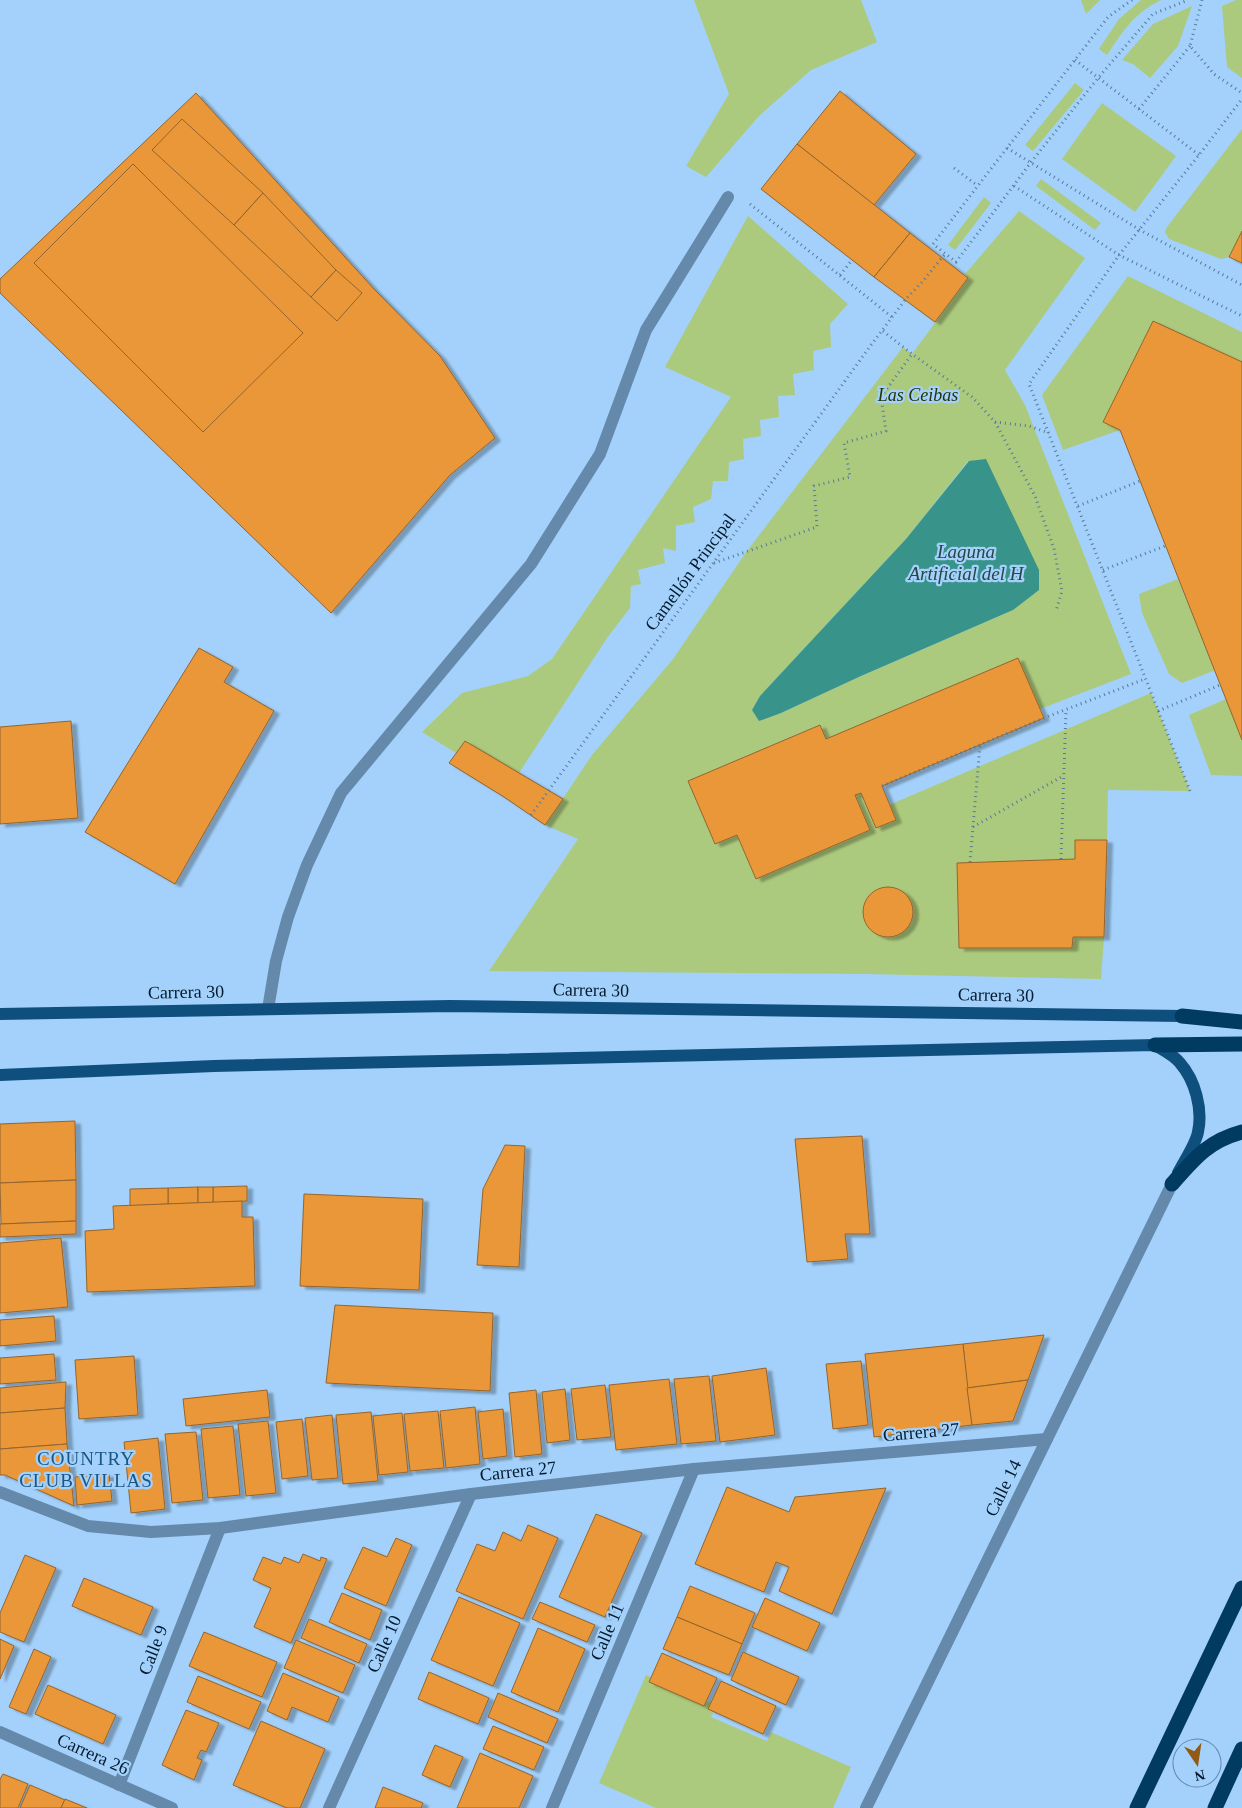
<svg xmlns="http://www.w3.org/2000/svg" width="1242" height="1808" font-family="'Times New Roman',serif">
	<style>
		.green { fill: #acca7d; fill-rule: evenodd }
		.water { fill: #38938a }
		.building { fill: #e99737; stroke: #95642d; filter: url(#shadow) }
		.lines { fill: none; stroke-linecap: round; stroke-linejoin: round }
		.path { stroke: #577a98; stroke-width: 3; stroke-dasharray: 1 4; stroke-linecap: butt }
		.minor { stroke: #6489aa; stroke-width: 12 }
		.major { stroke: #0f4f7e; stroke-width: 12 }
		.highway { stroke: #013b62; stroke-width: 15 }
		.labels { text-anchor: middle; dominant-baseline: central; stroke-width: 4.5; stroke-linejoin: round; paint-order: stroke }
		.park-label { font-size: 18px; font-style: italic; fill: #253406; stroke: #a3d1fb }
		.street-label { font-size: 18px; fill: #031a2c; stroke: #a3d1fb }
		.water-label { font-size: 19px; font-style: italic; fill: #294642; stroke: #a3d1fb }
		.neighbourhood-label { font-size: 19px; letter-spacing: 1px; fill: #1b5683; stroke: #a3d1fb }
	</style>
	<defs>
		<filter id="shadow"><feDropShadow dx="5.5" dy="3" stdDeviation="1" flood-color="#0004"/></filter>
	</defs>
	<rect width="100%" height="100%" fill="#a3d1fb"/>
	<!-- green -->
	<g class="green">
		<polygon points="694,0 861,0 877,42 811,70 759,116 706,177 686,166 729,94"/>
		<polygon points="1081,0 1100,0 1086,14"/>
		<path d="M1141 0H1161C1133 14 1124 30 1107 55L1099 49 1119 19Z"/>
		<polygon points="1236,0 1242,0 1242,78 1227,67 1222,6"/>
		<polygon points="1192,6 1178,46 1150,78 1133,64 1122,60 1153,24"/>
		<polygon points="1075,83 1084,90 1033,151 1025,145"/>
		<polygon points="1102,103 1176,156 1135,212 1062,159"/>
		<polygon points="1242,129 1242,231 1229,257 1221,259 1169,239 1165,232 1167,227"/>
		<polygon points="1041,179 1101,223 1095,230 1036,186"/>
		<polygon points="984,197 991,203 955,250 948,245"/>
		<path d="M1019 211 1085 258 1005 370 1025 405 1131 674 1040 709 1018 658 826 739 819 725 688 781 715 844 737 835 756 879 870 830 855 795 861 793 876 828 889 805 1151 693 1190 791 1108 790 1107 840H1075V859L957 864 960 948H1072L1073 937H1104L1101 979 865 974 489 971 578 839 545 825 592 755 673 659 747 551 903 347 912 354 968 278 965 274ZM968 461 1013 610 861 676 781 713 752 710 760 696 906 539Z"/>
		<polygon points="748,216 848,304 830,324 831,347 813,351 814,370 793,374 795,395 778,396 779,417 760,420 761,436 743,439 744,459 729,462 728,481 713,481 711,499 693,507 695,522 676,526 676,551 663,548 665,563 638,570 641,584 631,586 630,608 607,638 519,773 465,741 456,753 422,732 462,693 528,676 552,659 731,397 665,367"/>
		<polygon points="1128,276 1242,332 1242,362 1153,321 1104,421 1120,430 1063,450 1042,395"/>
		<polygon points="1178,579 1216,670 1182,683 1169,674 1142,613 1139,594"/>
		<polygon points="1226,699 1242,740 1242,776 1211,775 1189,715"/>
		<polygon points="646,1675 716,1705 711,1717 767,1741 771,1732 851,1767 833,1808 656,1808 599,1783"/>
	</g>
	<!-- water -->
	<polygon class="water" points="986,459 1039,570 1039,590 1013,610 861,676 781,713 759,721 752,710 760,696 906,539 969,461"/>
	<!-- building -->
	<g class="building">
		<polygon points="840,91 916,154 874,205 797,144"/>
		<polygon points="196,93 374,289 440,356 495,438 450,475 331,613 0,293 0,279"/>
		<polygon points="182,119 263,193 234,225 152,150"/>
		<polygon points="797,144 910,233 874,277 761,189"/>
		<polygon points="133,164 303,333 203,432 34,263"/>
		<polygon points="263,193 336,270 311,297 234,225"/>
		<polygon points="1242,231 1242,263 1229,257"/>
		<polygon points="910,233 968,278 935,322 874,277"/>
		<polygon points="336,270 362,293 337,321 311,297"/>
		<polygon points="1153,321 1242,362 1242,740 1120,430 1103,422"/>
		<polygon points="199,648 233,667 224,682 274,711 175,884 85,832"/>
		<polygon points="1018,658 1044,718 882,786 896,820 876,828 861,793 855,795 870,830 756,879 737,835 715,844 688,781 820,725 826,739"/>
		<polygon points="71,721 78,818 0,824 0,727"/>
		<polygon points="465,741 563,799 545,825 504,797 449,763"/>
		<polygon points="1075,840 1107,840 1104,937 1073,937 1072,948 959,948 957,863 1075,859"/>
		<circle cx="888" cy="912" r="25"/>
		<polygon points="75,1121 76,1180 0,1183 0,1124"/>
		<polygon points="862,1136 870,1234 845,1234 848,1259 807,1262 795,1139"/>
		<polygon points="505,1145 525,1146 519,1267 477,1265 483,1189"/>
		<polygon points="76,1180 76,1221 1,1224 0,1183"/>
		<polygon points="247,1186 247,1201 213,1203 213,1187"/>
		<polygon points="198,1187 198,1203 168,1204 168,1188"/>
		<rect x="198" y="1187" width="15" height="16"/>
		<polygon points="168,1188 168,1204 130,1206 130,1189"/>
		<polygon points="304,1194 423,1199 419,1290 300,1286"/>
		<polygon points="242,1201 242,1217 253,1217 255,1286 87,1292 85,1231 114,1229 113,1206"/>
		<polygon points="76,1221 76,1234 0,1237 0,1224"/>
		<polygon points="61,1238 68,1307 0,1313 0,1243"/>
		<polygon points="335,1305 493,1313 490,1391 326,1383"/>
		<polygon points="54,1316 56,1341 0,1346 0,1320"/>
		<polygon points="1044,1335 1028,1380 967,1388 963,1344"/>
		<polygon points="963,1344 972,1425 874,1437 865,1354"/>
		<polygon points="54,1354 56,1380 0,1384 0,1358"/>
		<polygon points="134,1356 138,1415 79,1419 75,1360"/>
		<polygon points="861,1361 868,1425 833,1429 826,1364"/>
		<polygon points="766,1368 775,1435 720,1442 712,1376"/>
		<polygon points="709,1376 716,1441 681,1444 674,1379"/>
		<polygon points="669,1379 677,1444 616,1450 609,1385"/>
		<polygon points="1028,1380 1013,1421 972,1425 967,1388"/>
		<polygon points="66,1382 65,1408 0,1413 0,1388"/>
		<polygon points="605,1385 611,1437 577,1440 571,1389"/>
		<polygon points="565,1389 570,1440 547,1443 542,1392"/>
		<polygon points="267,1390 270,1417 186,1426 183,1399"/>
		<polygon points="536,1390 542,1454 515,1457 509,1393"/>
		<polygon points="475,1407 480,1464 446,1468 440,1411"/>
		<polygon points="65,1408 67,1444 0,1449 0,1413"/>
		<polygon points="503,1409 507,1456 483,1459 478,1412"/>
		<polygon points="438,1411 444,1468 410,1471 404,1414"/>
		<polygon points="371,1412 378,1481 343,1484 336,1415"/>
		<polygon points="402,1413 408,1472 379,1475 373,1416"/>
		<polygon points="332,1415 338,1478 312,1480 305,1418"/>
		<polygon points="302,1419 308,1476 282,1479 276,1422"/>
		<polygon points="268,1421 276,1493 246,1496 238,1424"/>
		<polygon points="233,1426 240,1495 208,1498 201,1429"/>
		<polygon points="196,1432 203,1500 172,1503 165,1434"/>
		<polygon points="158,1438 165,1509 131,1513 124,1442"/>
		<polygon points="67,1444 74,1506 5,1475 0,1475 0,1449"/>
		<polygon points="109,1474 112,1501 77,1505 75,1477"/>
		<polygon points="727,1487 789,1512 795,1497 886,1488 832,1614 779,1591 789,1567 776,1562 764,1592 695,1564"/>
		<polygon points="596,1514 642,1533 605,1617 559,1597"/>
		<polygon points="528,1525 558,1538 523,1619 456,1591 477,1544 495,1551 503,1532 521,1541"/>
		<polygon points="396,1538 412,1545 386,1606 344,1588 363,1547 387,1557"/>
		<polygon points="303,1554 320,1561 321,1557 327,1559 291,1643 254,1627 271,1588 253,1580 263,1557 281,1564 284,1557 299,1563"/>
		<polygon points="25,1555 56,1568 24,1642 0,1632 0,1613"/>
		<polygon points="84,1578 153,1607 141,1635 72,1606"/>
		<polygon points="690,1586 755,1613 742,1644 677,1617"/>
		<polygon points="342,1593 382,1610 370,1640 329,1622"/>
		<polygon points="459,1597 520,1623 493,1686 431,1660"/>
		<polygon points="765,1598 820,1623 807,1651 752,1627"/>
		<polygon points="540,1602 595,1625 587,1642 532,1619"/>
		<polygon points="677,1617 742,1644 729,1675 663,1649"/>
		<polygon points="309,1619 367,1644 359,1663 301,1638"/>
		<polygon points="538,1628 585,1649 558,1712 511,1692"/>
		<polygon points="204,1632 277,1662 262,1697 189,1666"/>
		<polygon points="0,1639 14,1646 0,1679"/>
		<polygon points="296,1640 355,1665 343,1693 284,1668"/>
		<polygon points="34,1649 51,1657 26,1714 9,1707"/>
		<polygon points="743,1652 799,1677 786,1705 731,1680"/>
		<polygon points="662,1653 717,1678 704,1706 649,1682"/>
		<polygon points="429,1672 489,1698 478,1724 418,1699"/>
		<polygon points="283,1673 339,1697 328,1722 292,1707 287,1720 267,1711"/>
		<polygon points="198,1676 261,1702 249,1729 187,1702"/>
		<polygon points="721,1681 776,1706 763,1734 708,1709"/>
		<polygon points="48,1685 116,1715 103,1744 35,1714"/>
		<polygon points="498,1693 558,1719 547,1743 488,1717"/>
		<polygon points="186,1710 219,1723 206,1752 201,1750 197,1758 202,1760 194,1780 162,1765"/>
		<polygon points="261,1721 325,1749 300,1808 287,1808 233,1785"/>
		<polygon points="493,1726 544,1747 534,1770 483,1749"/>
		<polygon points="435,1745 463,1757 450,1787 422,1775"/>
		<polygon points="480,1753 533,1776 519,1808 457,1808"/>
		<polygon points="3,1774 28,1784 18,1808 0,1808 0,1779"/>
		<polygon points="30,1785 65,1800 61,1808 20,1808"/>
		<polygon points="383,1787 423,1803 421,1808 375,1808"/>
		<polygon points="65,1799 87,1808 61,1808"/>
	</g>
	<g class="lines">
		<!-- path -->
		<g class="path">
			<polyline points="1132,0 1108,17 933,244 956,262 1032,161 1098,78 1153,14 1188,0"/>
			<polyline points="1202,0 1190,46 1214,74 1242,93"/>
			<polyline points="1075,60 1199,155"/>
			<polyline points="1139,109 1190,46"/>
			<polyline points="1007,148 1140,230 1242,285"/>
			<polyline points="954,168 978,186"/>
			<polyline points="1014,186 1119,255 1242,316"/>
			<polyline points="750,204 892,317"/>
			<polyline points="840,275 852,260"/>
			<polyline points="883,331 912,354 972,397 995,422 1035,496 1054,549 1062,591 1056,611"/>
			<polyline points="995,422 1029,426 1049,433"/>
			<polyline points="1078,506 1140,481"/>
			<polyline points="714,563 817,527 814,486 850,477 844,443 886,431 881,397 912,354"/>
			<polyline points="1103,570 1165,546"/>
			<polyline points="1158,711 1220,685"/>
			<polyline points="882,786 1044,718 1145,679"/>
			<polyline points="1190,791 1029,384 1119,255 1199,155 1242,99"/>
			<polyline points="531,815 871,345 905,300 923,281 945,254"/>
			<polyline points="973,827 1063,776"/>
			<polyline points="1061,859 1066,710"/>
			<polyline points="970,862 980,745"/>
		</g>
		<!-- minor -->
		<g class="minor">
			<polyline points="268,1009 276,961 288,917 307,865 341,793 531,564 600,454 646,330 728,197"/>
			<polyline points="0,1492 88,1526 151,1532 220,1528 471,1494 694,1469 1047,1439"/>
			<polyline points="0,1732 172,1808"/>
			<polyline points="119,1785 220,1528"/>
			<polyline points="329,1808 471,1494"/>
			<polyline points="552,1808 694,1469"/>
			<polyline points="866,1808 1172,1184"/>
		</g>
		<!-- major -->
		<g class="major">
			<polyline points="0,1014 450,1006 1182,1016"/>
			<path d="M0 1075 214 1066 1155 1045C1163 1050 1174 1055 1180 1063 1195 1080 1203 1109 1198 1132 1196 1144 1184 1161 1178 1173"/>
		</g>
		<!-- highway -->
		<g class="highway">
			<polyline points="1182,1016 1242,1022"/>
			<polyline points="1155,1045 1242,1044"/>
			<path d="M1172 1184C1194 1159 1208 1141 1242 1132"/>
			<polyline points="1137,1808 1242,1588"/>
			<polyline points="1215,1808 1242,1749"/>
		</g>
	</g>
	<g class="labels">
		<!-- park labels -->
		<g class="park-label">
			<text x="918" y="395">Las Ceibas</text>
		</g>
		<!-- street labels -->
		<g class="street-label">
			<text transform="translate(690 572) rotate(-54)">Camellón Principal</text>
			<text transform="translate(591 990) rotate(1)">Carrera 30</text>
			<text transform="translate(186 992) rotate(-1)">Carrera 30</text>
			<text transform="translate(996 995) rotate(1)">Carrera 30</text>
			<text transform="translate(921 1432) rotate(-5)">Carrera 27</text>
			<text transform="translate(518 1471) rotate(-6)">Carrera 27</text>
			<text transform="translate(1003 1488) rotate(-64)">Calle 14</text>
			<text transform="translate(607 1632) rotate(-67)">Calle 11</text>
			<text transform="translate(384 1644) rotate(-66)">Calle 10</text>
			<text transform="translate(153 1650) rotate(-69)">Calle 9</text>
			<text transform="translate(93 1754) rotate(24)">Carrera 26</text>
		</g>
		<!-- water labels -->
		<g class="water-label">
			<text x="966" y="551">Laguna<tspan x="966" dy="22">Artificial del H</tspan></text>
		</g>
		<!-- neighbourhood labels -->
		<g class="neighbourhood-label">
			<text x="86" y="1458">COUNTRY<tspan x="86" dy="22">CLUB VILLAS</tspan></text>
		</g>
	</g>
	<!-- north arrow -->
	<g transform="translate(1197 1763) rotate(167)"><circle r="24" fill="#a3d1fb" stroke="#6388a8"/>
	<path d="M0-4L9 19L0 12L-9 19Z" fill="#925a14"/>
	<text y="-8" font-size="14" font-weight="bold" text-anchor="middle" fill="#031a2c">N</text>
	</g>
</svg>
